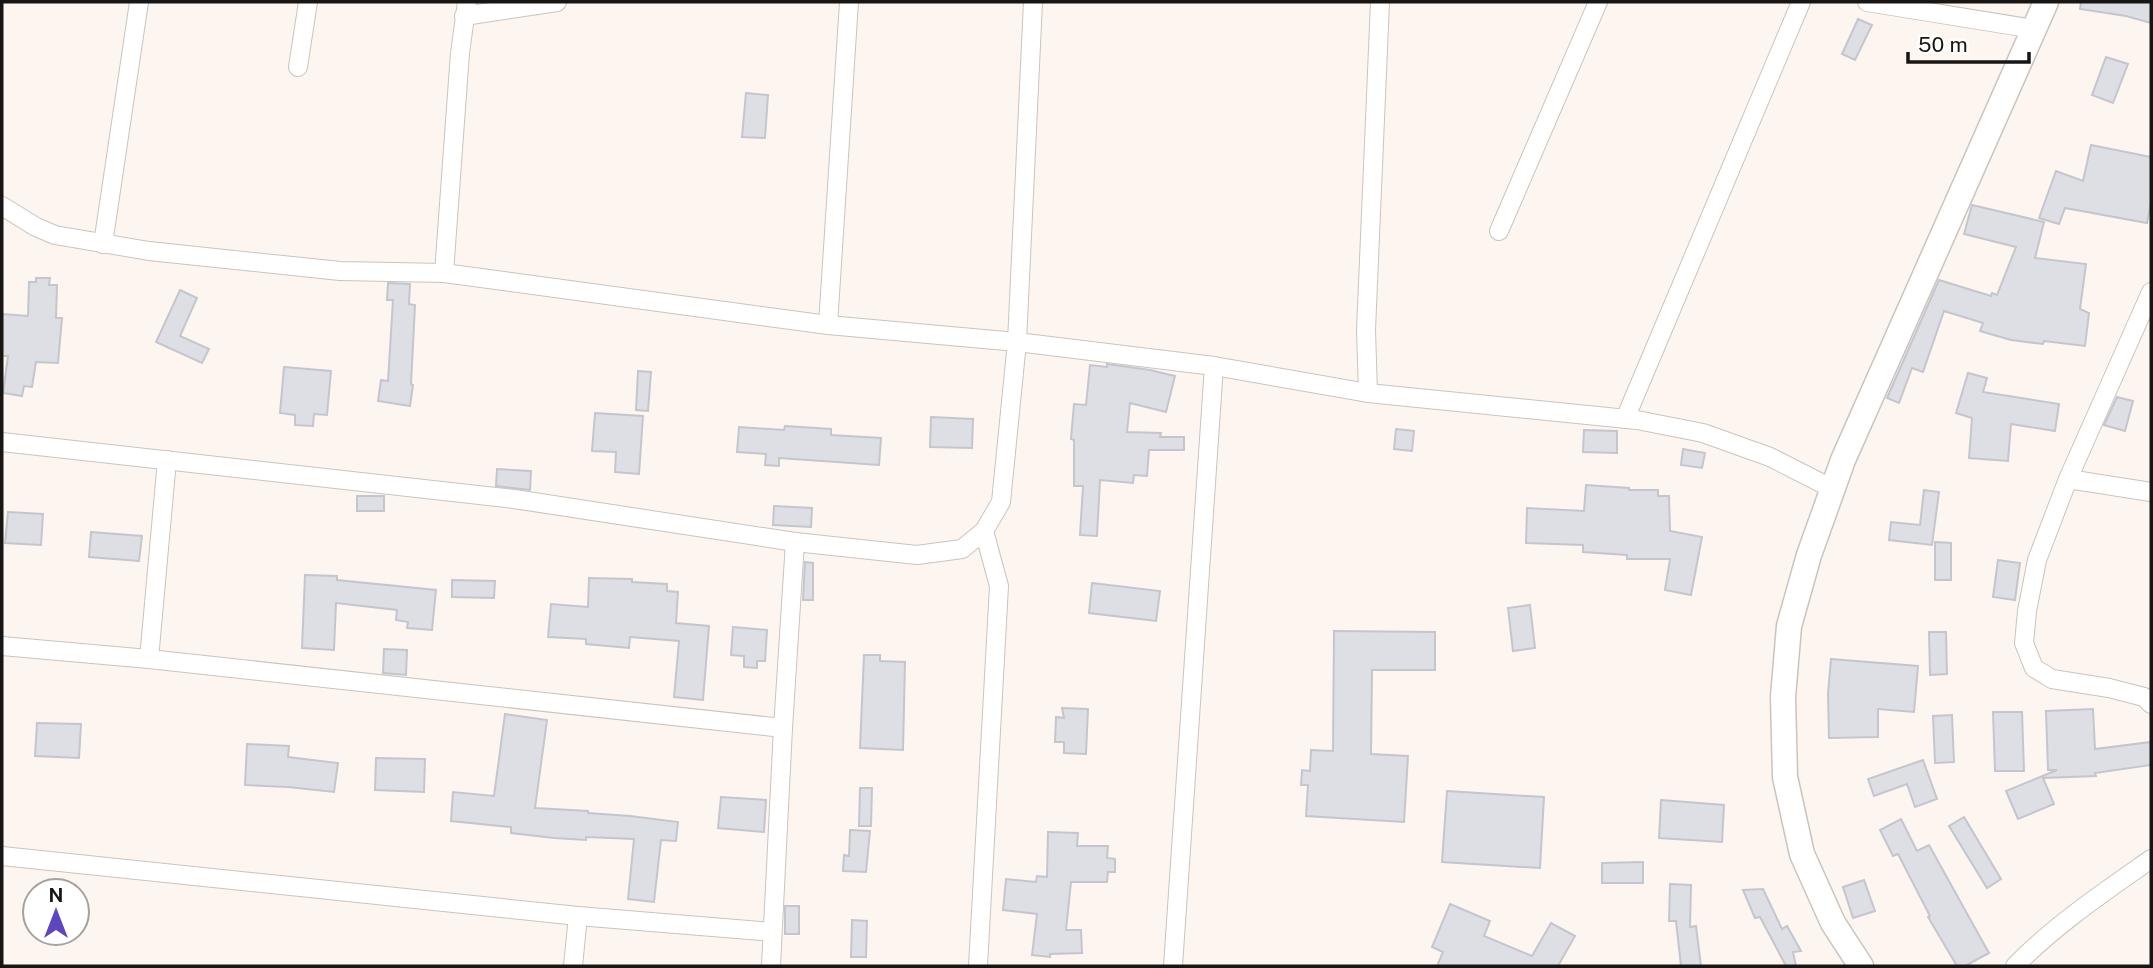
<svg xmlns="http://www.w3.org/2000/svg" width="2153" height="968" font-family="'Public Sans',sans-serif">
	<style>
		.building { fill: #dedee5; stroke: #c5c5cc; stroke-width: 2 }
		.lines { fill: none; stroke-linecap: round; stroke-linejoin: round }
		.street-casing { stroke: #cac4be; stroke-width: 20 }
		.secondary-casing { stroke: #cac4be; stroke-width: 27 }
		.street { stroke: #fff; stroke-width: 18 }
		.secondary { stroke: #fff; stroke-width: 24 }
	</style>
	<rect width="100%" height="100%" fill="#fdf6f0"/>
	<!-- building -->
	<g class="building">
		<polygon points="2081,2 2151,2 2151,23 2126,16 2080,9"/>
		<polygon points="1858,19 1872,25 1855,60 1842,54"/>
		<polygon points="2106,57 2128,64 2113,103 2092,95"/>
		<polygon points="746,93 768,95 765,138 742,137"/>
		<polygon points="2091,145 2151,157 2151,203 2147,223 2065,208 2059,224 2039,218 2056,171 2083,181"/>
		<polygon points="1972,205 2044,222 2035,258 2086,264 2080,309 2089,313 2085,346 2044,341 2043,344 2011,340 1980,331 1983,323 1944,311 1923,372 1912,368 1899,403 1887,398 1939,280 1991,296 1992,293 1997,295 2016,247 1964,234"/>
		<polygon points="36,278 50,278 49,285 57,285 56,318 62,318 58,363 36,362 32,387 24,386 22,396 3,393 8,356 2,356 2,314 28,316 29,282 36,282"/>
		<polygon points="388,283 410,284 409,304 415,305 411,384 413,385 410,406 378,401 381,380 388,381 393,300 387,300"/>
		<polygon points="180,290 197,298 180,336 209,349 202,363 156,342"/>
		<polygon points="1107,364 1150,370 1175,376 1166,412 1130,403 1127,432 1161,433 1160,437 1184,437 1184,450 1149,450 1147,476 1134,475 1133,483 1100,480 1097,536 1080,535 1083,486 1074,486 1074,440 1071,439 1074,404 1086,405 1090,365 1107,367"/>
		<polygon points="284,367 331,371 327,415 314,414 313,426 295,425 295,415 280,413"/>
		<polygon points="638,371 651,372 648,411 636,410"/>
		<polygon points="1968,373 1987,378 1983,392 2059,404 2055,431 2011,424 2008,461 1969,458 1972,418 1956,413"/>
		<polygon points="2117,397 2133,401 2125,431 2104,425"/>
		<polygon points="595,413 643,416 639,474 615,472 616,452 592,451"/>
		<polygon points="931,417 973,419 972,448 930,447"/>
		<polygon points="785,426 831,429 831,435 881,438 879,465 779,458 779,466 765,465 766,454 737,452 739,427 784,430"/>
		<polygon points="1396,429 1414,431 1412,451 1394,449"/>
		<polygon points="1584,430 1617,431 1617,453 1583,452"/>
		<polygon points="1683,449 1705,453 1702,468 1681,465"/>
		<polygon points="497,469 531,471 530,490 496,486"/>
		<polygon points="1586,485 1629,488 1629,490 1658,490 1658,496 1669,496 1670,531 1702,537 1691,595 1665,590 1670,559 1627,559 1627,555 1583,552 1583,545 1526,543 1527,508 1584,511"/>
		<polygon points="1924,490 1939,492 1932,545 1889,540 1891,522 1920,525"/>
		<rect x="357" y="496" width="27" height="15"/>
		<polygon points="774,506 812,508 811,527 773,525"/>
		<polygon points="8,512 43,514 41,545 5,543"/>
		<polygon points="91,532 142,536 139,561 89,557"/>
		<polygon points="1935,542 1951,543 1951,580 1935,580"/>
		<polygon points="1998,560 2020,563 2015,600 1993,597"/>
		<polygon points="805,562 813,563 813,600 803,600"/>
		<polygon points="305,575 337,576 337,580 436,590 432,630 407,628 408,622 396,620 397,610 336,603 334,650 302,648"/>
		<polygon points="589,578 632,579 632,582 667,584 667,591 678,592 676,623 709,626 703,700 674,697 679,641 630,637 629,648 586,644 586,639 548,637 551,604 588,607"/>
		<polygon points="452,580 495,581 494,598 452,597"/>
		<polygon points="1092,583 1160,591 1156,621 1089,613"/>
		<polygon points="1530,605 1535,648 1513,651 1508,608"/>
		<polygon points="733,627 767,630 765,661 757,661 757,668 744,667 744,656 731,655"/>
		<polygon points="1334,631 1435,632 1435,670 1372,670 1371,754 1408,756 1404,822 1306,816 1308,785 1301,785 1302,770 1310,771 1311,750 1333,751"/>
		<polygon points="1929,632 1946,632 1947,674 1930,675"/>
		<polygon points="384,649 407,650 406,675 383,673"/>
		<polygon points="864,655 880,655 880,661 905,662 903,750 860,748"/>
		<polygon points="1831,659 1918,666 1914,712 1878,709 1878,737 1829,738 1828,693"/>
		<polygon points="1062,708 1088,709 1086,754 1064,753 1064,742 1055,742 1056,717 1064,718"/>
		<polygon points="2093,709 2095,749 2151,742 2151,765 2095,773 2096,776 2043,778 2054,804 2018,819 2006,791 2057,770 2048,770 2046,711"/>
		<polygon points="1993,712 2022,712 2024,771 1995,771"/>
		<polygon points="505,714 547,720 535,808 588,811 588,813 630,816 678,822 676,841 661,840 654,902 628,899 634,839 586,837 586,840 554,838 511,833 511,827 451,821 453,792 494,796"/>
		<polygon points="1952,715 1954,762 1935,763 1933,716"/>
		<polygon points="37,723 81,724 79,758 35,756"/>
		<polygon points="247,744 289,746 288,757 338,763 334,792 288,787 245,785"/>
		<polygon points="376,758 425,759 424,792 375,790"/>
		<polygon points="1923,760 1937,799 1915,807 1907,784 1874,796 1868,779"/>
		<polygon points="860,788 872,788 871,826 859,826"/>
		<polygon points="1447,791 1544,797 1540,868 1442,862"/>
		<polygon points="721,797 766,800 764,832 718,828"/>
		<polygon points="1661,800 1724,805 1722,842 1659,838"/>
		<polygon points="1964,817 2001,879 1987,888 1949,826"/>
		<polygon points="1901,819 1917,851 1929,845 1989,953 1965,966 1957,966 1928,917 1930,916 1898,854 1893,856 1880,830"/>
		<polygon points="850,830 870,831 866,872 843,871 844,855 849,856"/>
		<polygon points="1048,832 1078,833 1077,846 1108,846 1107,858 1115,859 1115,872 1108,872 1107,882 1071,882 1066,930 1081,930 1082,953 1050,954 1050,957 1032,955 1037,914 1003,910 1006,879 1036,882 1037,876 1047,877"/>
		<polygon points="1643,862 1643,883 1602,883 1602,863"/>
		<polygon points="1864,880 1875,911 1853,918 1843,887"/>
		<polygon points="1670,884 1691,885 1690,927 1696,926 1701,966 1681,966 1676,921 1669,921"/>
		<polygon points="1763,889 1782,929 1787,926 1801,951 1793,952 1796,966 1786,966 1760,917 1755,918 1743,890"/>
		<polygon points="1450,904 1490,921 1484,936 1532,956 1551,923 1575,936 1558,966 1437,966 1443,952 1432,947"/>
		<rect x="785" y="906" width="14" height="28"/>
		<polygon points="852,920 867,921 866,957 851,957"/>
	</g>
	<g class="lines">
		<!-- street casing -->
		<g class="street-casing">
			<g id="street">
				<polyline points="1867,2 2034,29"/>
				<polyline points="464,16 557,2"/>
				<polyline points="298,67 308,2"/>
				<polyline points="2,206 36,227 55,235 149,251 340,271 444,273 828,325 1017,342 1214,366 1368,393 1637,420 1703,433 1770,457 1833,489"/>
				<polyline points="1499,231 1598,2"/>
				<polyline points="103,244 139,2"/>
				<polyline points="444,273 460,53 467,2"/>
				<polyline points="2151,292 2068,479 2037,560 2027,611 2024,643 2034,668 2052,679 2109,688 2144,697 2151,704"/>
				<polyline points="828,325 849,2"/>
				<polyline points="1368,393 1366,330 1380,2"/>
				<polyline points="1625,419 1801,2"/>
				<polyline points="2,442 514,499 795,542 917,555 962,549 984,531 1001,502 1017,342 1033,2"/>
				<polyline points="2068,479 2151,492"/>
				<polyline points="2,646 149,659 783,728"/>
				<polyline points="149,659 167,460"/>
				<polyline points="2,856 578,916 772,932"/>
				<polyline points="573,966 578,916"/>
				<polyline points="771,966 783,728 795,542"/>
				<polyline points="978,966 999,586 984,531"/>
				<polyline points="1173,966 1214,366"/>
				<path d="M2015 966C2055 925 2104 892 2151 859"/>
			</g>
		</g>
		<!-- secondary casing -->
		<g class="secondary-casing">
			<polyline id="secondary" points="1861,966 1833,923 1802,854 1785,777 1783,697 1789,626 1809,555 1843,460 2046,2"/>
		</g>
		<!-- street -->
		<use href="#street" class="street"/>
		<!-- secondary -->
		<use href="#secondary" class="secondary"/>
	</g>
	<!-- border -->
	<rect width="2153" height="968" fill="none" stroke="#181614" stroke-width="7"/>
	<!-- north arrow -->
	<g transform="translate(56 912)"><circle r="33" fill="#ffffff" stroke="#a3a2a1" stroke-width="2"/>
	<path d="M0-5L12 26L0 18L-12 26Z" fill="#5e46be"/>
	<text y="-10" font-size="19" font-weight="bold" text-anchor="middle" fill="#181614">N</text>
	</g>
	<!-- scale -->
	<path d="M1908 52v10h121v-10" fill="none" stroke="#181614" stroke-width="3.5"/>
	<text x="1918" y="52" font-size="21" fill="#181614" stroke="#ffffff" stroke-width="5" paint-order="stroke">50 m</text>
</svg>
